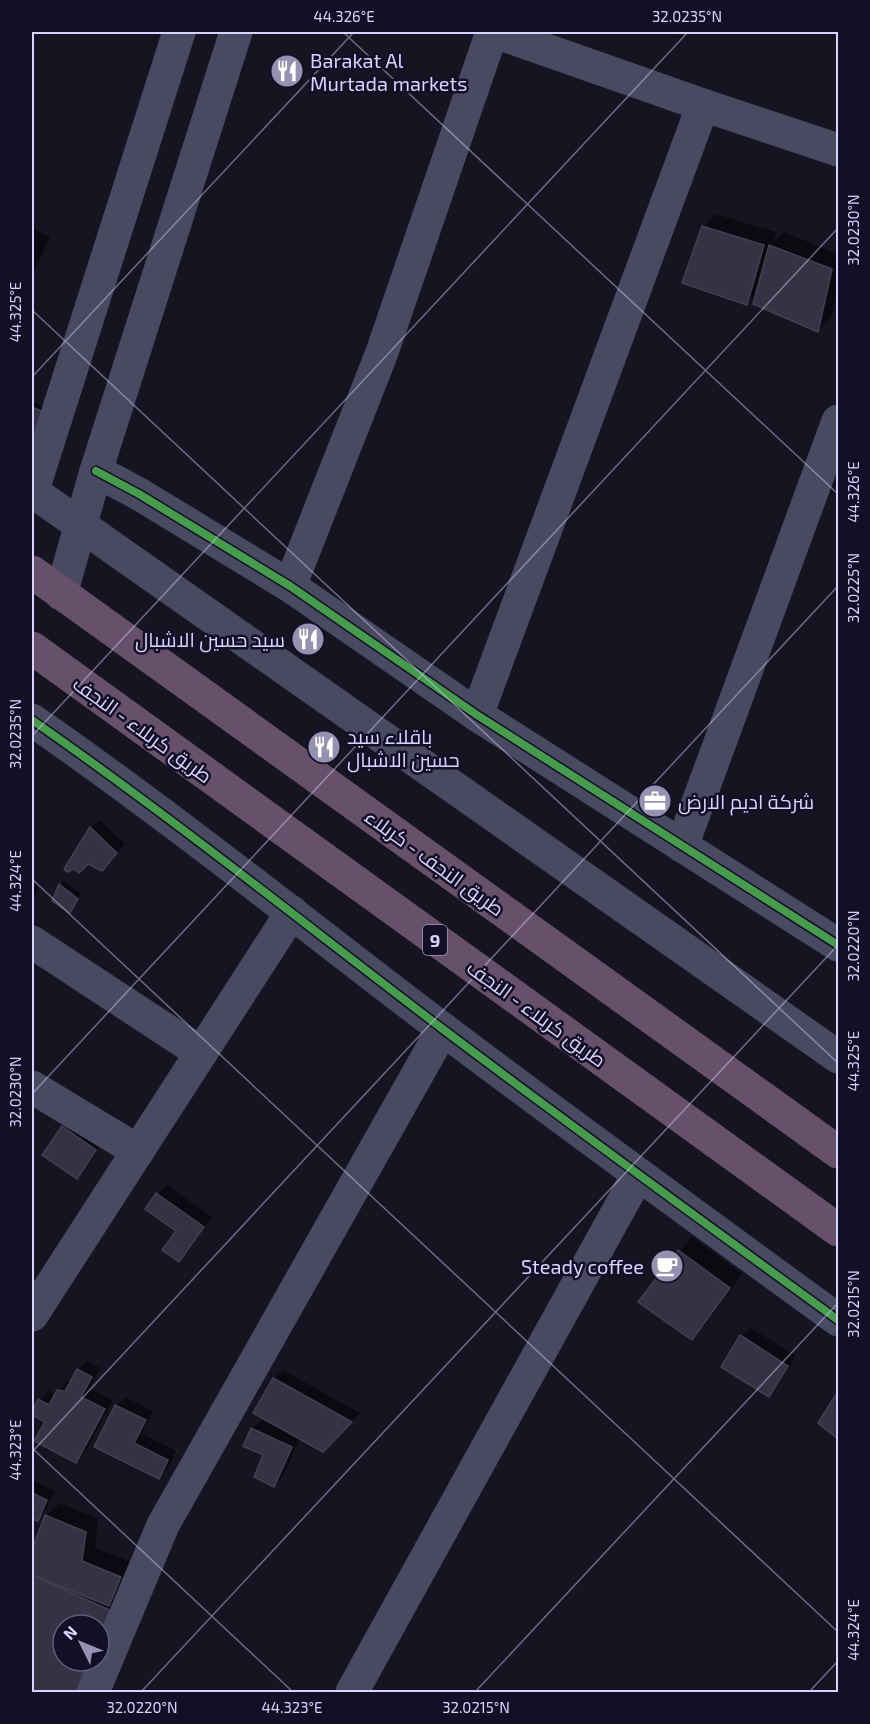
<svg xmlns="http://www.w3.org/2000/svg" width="870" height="1724" font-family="'Exo 2',Cairo,sans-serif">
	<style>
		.shadow { fill: #0007; fill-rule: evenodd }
		.building { fill: #343243; stroke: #433f54; stroke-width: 1.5 }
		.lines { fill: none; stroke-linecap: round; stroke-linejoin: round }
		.minor { stroke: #4a4962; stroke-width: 33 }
		.highway { stroke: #67516a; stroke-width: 33 }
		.cycleway-casing { stroke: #130f26; stroke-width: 11 }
		.cycleway { stroke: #469c4c; stroke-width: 8 }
		.ticks { fill: none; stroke: #d9d4ff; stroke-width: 1.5; stroke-opacity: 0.45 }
		.labels { text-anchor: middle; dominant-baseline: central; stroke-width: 5; stroke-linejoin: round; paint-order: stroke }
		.shield { fill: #130f26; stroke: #9e99be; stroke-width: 1.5 }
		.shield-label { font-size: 18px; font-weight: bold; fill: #d9d4ff }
		.poi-label { font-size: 20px; fill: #d9d4ff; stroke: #130f26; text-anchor: start }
		.street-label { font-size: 20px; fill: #d9d4ff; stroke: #130f26 }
		.neatline { fill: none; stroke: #d9d4ff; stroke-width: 2 }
		.ticks-label { font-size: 15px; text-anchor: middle; fill: #d9d4ff }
	</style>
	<rect width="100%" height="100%" fill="#161421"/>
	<!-- shadow -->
	<g class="shadow">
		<polygon points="716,214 776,232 773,243 784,232 838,254 838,284 831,317 818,330 757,293 747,303 703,227"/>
		<polygon points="32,228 50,237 32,275"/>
		<polygon points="32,402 49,409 41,429 32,426"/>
		<polygon points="100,820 125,844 102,869 88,862 91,828"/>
		<polygon points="64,881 81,894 70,911 60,885"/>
		<polygon points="32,883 39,889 32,900"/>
		<polygon points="72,1118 104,1140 85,1168 76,1177 63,1127"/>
		<polygon points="167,1185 212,1217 188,1251 179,1260 178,1231 158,1194"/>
		<polygon points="692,1237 742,1274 705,1325 691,1338 679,1251"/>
		<polygon points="751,1328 796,1356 777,1386 768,1395 742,1336"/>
		<polygon points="87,1361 100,1368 89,1388 113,1400 85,1452 76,1461 47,1421 40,1400 49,1391 56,1395 67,1381 72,1382 78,1370"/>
		<polygon points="283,1370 360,1413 323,1450 300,1438 283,1476 274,1485 265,1455 252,1429 261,1420 275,1426 276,1424 255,1413 274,1379"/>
		<polygon points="838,1393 838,1437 820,1423"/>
		<polygon points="125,1397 153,1411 142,1434 176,1451 168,1468 159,1477 96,1447 116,1406"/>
		<polygon points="32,1480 55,1491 46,1510 37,1519 32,1517"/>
		<path d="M60 1503 98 1519 95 1548 133 1563 89 1692H32V1553L46 1516ZM63 1625H99V1661H63Z"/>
	</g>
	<!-- building -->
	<g class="building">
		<polygon points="702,226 764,245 747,305 682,283"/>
		<polygon points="769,245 832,269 818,332 753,304"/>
		<polygon points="32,407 46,413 41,431 32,428"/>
		<polygon points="90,827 117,853 102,871 88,864 79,873 74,869 67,872 64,869"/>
		<polygon points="59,884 78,899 70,913 52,901"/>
		<polygon points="62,1126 96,1150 77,1179 42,1155"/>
		<polygon points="156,1193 204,1227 179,1262 162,1250 176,1231 145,1209"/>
		<polygon points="678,1250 730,1288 692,1340 638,1302"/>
		<polygon points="740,1335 788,1366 769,1397 721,1367"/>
		<polygon points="77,1369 92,1377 81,1397 105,1409 76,1463 34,1441 45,1422 32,1415 32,1412 38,1399 49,1405 57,1390 65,1391"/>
		<polygon points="273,1378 352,1422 323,1452 253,1413"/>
		<polygon points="838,1391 838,1439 818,1423"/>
		<polygon points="115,1405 146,1420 134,1443 168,1460 159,1479 94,1447"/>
		<polygon points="251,1428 292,1447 274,1487 254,1477 263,1455 243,1446"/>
		<polygon points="32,1493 47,1500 38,1521 32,1519"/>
		<polygon points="45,1515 86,1532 82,1561 121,1577 109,1606 32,1575 32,1549"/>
		<polygon points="32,1575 116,1613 99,1652 99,1625 63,1625 63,1661 95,1661 81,1692 32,1692"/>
	</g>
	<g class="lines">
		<!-- minor -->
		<g class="minor">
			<polyline points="495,32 703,105 838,150"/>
			<polyline points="96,471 139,494 290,586 477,715 838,945"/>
			<polyline points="32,491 838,1057"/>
			<polyline points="32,493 179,32"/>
			<polyline points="290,586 381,355 492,32"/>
			<polyline points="61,594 96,471 236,32"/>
			<polyline points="477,715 703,105"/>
			<path d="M32 720C173 818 307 926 444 1030 574 1128 706 1224 838 1320"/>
			<polyline points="682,846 838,421"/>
			<polyline points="32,942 201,1053"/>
			<polyline points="32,1087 138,1151"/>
			<polyline points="32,1315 292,912"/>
			<polyline points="93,1692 163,1525 443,1029"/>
			<polyline points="352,1692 638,1175"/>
		</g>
		<!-- highway -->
		<g class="highway">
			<polyline points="32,572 838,1152"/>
			<polyline points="32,648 838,1230"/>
		</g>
		<!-- cycleway casing -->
		<g class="cycleway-casing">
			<g id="cycleway">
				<polyline points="96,471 139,494 290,586 477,715 838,945"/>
				<path d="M32 720C173 818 307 926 444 1030 574 1128 706 1224 838 1320"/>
			</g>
		</g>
		<!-- cycleway -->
		<use href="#cycleway" class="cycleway"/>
	</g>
	<!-- ticks -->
	<path class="ticks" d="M343 32 838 494M32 310 838 1063M32 377 354 32M32 736 688 32M32 879 838 1632M32 1094 838 228M32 1448 293 1692M32 1452 838 586M141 1692 838 945M475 1692 838 1303M809 1692 838 1661"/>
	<!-- icons -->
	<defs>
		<g id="restaurant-disc" transform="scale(1.725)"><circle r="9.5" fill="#9591b1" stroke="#130f26"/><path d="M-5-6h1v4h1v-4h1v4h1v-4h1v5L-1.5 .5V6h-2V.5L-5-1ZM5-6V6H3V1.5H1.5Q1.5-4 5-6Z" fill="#fff"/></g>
		<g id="office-disc" transform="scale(1.725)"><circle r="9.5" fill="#9591b1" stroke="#130f26"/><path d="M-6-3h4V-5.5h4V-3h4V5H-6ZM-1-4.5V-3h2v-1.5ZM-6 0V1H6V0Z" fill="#fff"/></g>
		<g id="cafe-disc" transform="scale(1.725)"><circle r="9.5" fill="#9591b1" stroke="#130f26"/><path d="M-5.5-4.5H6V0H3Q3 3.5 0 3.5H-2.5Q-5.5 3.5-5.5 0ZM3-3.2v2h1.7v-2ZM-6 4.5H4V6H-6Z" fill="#fff"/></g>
	</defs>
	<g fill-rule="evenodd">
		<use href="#restaurant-disc" x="287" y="71"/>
		<use href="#restaurant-disc" x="308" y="639"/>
		<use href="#restaurant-disc" x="324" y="747"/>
		<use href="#office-disc" x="655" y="801"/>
		<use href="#cafe-disc" x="667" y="1266"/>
	</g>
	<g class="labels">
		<!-- shield labels -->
		<rect class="shield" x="423" y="925" width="24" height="30" rx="4.5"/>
		<g class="shield-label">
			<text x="435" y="940">9</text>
		</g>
		<!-- poi labels -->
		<g class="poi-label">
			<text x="310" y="60">Barakat Al<tspan x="310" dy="23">Murtada markets</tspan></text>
			<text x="285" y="639" text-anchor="end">سيد حسين الاشبال</text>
			<text x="347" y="736">باقلاء سيد<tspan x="347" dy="23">حسين الاشبال</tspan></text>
			<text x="678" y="801">شركة اديم الارض</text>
			<text x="644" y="1266" text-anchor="end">Steady coffee</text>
		</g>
		<!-- street labels -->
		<g class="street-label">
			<text transform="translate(143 729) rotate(36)">طريق کربلاء - النجف</text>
			<text transform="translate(435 862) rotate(36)">طريق النجف - کربلاء</text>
			<text transform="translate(537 1013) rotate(36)">طريق کربلاء - النجف</text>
		</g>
	</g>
	<!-- border -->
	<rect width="870" height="1724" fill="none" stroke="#130f26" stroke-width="66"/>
	<!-- north arrow -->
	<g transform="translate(81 1643) rotate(313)"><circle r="28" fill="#130f26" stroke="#625e7d" stroke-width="1.5"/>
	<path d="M0-4.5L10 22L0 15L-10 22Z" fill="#9591b1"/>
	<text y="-9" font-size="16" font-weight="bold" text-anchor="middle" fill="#d9d4ff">N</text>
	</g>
	<rect x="33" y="33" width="804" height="1658" class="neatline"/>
	<g class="ticks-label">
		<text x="344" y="22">44.326°E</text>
		<text x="687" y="22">32.0235°N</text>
		<text transform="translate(854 230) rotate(-90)" y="5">32.0230°N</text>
		<text transform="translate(16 312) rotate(-90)" y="5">44.325°E</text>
		<text transform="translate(854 492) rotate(-90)" y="5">44.326°E</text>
		<text transform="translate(854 588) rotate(-90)" y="5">32.0225°N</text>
		<text transform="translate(16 734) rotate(-90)" y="5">32.0235°N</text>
		<text transform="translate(16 881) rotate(-90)" y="5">44.324°E</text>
		<text transform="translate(854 946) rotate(-90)" y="5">32.0220°N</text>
		<text transform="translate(854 1061) rotate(-90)" y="5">44.325°E</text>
		<text transform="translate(16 1092) rotate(-90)" y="5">32.0230°N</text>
		<text transform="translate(854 1304) rotate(-90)" y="5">32.0215°N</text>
		<text transform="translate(16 1450) rotate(-90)" y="5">44.323°E</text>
		<text transform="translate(854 1630) rotate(-90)" y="5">44.324°E</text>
		<text x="142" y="1713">32.0220°N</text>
		<text x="292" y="1713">44.323°E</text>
		<text x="476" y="1713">32.0215°N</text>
	</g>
</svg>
